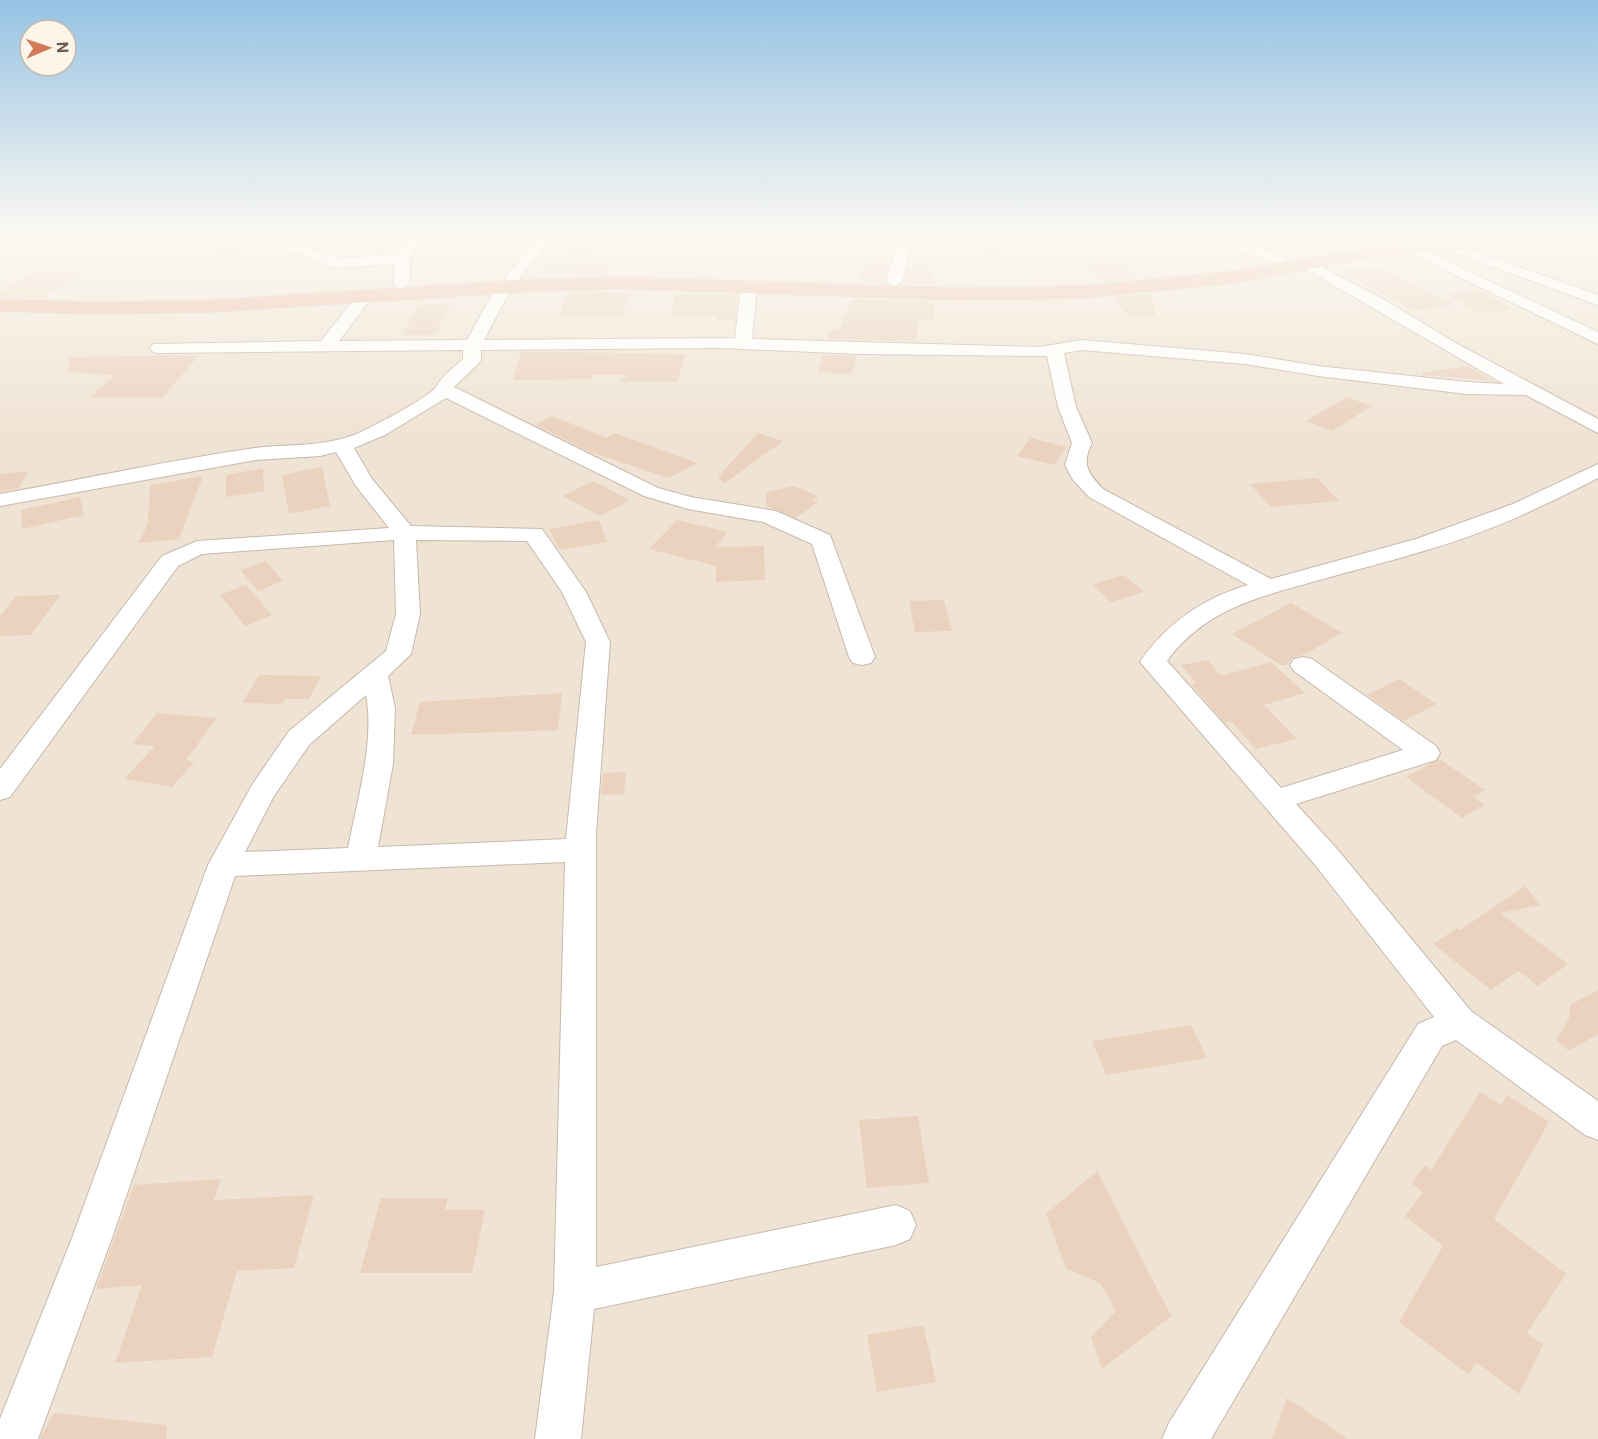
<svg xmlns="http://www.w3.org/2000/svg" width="1598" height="1439" font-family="Roboto,sans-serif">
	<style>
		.residential { fill: #efe3d3 }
		.building { fill: #ead2bf }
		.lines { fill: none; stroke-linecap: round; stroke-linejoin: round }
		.street-casing { stroke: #c7b9ac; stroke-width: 2 }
		.highway-casing { stroke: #d6d1cd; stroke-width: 2 }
		.street { fill: #fff; fill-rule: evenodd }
		.highway { fill: #ebb9a2; fill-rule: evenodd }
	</style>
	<rect width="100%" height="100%" fill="#f8f1e3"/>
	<!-- residential -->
	<rect class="residential" x="0" y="233" width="1598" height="1206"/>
	<!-- building -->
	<g class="building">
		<polygon points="233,233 266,233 236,255 204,253"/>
		<polygon points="587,233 616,233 581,263 610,263 606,275 572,276 573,270 540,272"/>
		<polygon points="973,233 997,233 1005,255 980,254"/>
		<polygon points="1120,260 1136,278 1101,282 1084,261"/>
		<polygon points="867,263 889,264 884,283 859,282"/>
		<polygon points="908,265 932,266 933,285 903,284"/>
		<polygon points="1379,266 1454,305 1413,311 1341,271"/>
		<polygon points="36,270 81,272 42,298 0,297 0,292"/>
		<polygon points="1480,290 1513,309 1479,313 1446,294"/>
		<polygon points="601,292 630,293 622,316 560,315 567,293"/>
		<polygon points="675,294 738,295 735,320 716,320 716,316 670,316"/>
		<polygon points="1151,294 1156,317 1128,316 1113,297"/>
		<polygon points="852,299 933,301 934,320 919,320 916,341 827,339 829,330 839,330"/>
		<polygon points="419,304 450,304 435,335 402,335"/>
		<polygon points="521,352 565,352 685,354 677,382 619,381 630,375 592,375 591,379 513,380"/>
		<polygon points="199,355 162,398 91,397 115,375 69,372 69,357"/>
		<polygon points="823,355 856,356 852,374 818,372"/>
		<polygon points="1468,366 1494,381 1422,375 1422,373"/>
		<polygon points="1347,397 1372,406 1332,431 1306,421"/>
		<polygon points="552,416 607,438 615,433 697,463 669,478 588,451 536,425"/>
		<polygon points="758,433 783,441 724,484 718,477"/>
		<polygon points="1031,438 1067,447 1054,465 1017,456"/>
		<polygon points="322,467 330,506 289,514 282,475"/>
		<polygon points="263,468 264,491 226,497 226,475"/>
		<polygon points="28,471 19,488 0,492 0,474"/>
		<polygon points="203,476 179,539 139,543 148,523 150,485"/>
		<polygon points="1317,478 1339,501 1271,507 1250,484"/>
		<polygon points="593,481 630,500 600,516 563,496"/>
		<polygon points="794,486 818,496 812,500 818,502 796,518 766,506 766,492"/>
		<polygon points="80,497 84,515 22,529 21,510"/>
		<polygon points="599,520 607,542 560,550 549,529"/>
		<polygon points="677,520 728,532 715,547 764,546 765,580 716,582 716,566 649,549"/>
		<polygon points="266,561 283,581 258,591 240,570"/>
		<polygon points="1124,575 1144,592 1111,602 1092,584"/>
		<polygon points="246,585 272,615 245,626 220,595"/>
		<polygon points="60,595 31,635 0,636 0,616 16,596"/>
		<polygon points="944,600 952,631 915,632 909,601"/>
		<polygon points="1291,603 1342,633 1303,655 1294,657 1286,665 1281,665 1232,634"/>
		<polygon points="1208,660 1221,676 1271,662 1305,693 1264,705 1297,739 1256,749 1231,721 1225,723 1191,684 1196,683 1181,665"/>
		<polygon points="259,675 321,676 309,699 285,699 282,704 242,703"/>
		<polygon points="1399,679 1436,704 1404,721 1367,695"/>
		<polygon points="562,693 558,730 411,735 420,702"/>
		<polygon points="157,713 217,718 186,760 194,762 172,787 124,779 155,746 132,744"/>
		<polygon points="1439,759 1485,790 1473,797 1484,805 1462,818 1406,777"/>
		<polygon points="626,772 624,794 601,795 603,773"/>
		<polygon points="1525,886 1541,905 1500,913 1568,964 1538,986 1519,971 1491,990 1433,944 1457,928 1460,930"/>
		<polygon points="1598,990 1598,1034 1569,1051 1556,1040 1569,1019 1570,1005"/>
		<polygon points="1191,1025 1207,1058 1106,1075 1092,1041"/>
		<polygon points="1480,1092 1501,1105 1507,1095 1549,1122 1494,1219 1566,1274 1527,1333 1543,1345 1519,1394 1476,1362 1469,1375 1399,1322 1443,1246 1405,1216 1423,1192 1411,1183 1425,1165 1431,1170"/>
		<polygon points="918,1116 929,1183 867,1188 859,1120"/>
		<polygon points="1097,1171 1171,1316 1102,1369 1091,1337 1116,1311 1100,1283 1066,1269 1046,1214"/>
		<polygon points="221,1179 214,1200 314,1195 294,1268 237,1271 212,1357 115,1363 142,1285 96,1289 134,1185"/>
		<polygon points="381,1198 448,1198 445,1210 485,1210 472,1273 360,1273"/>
		<polygon points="923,1325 936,1382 877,1392 867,1335"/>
		<polygon points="1287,1398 1348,1439 1272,1439"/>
		<polygon points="54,1413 167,1425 166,1439 40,1439"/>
	</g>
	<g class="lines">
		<!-- street casing -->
		<g class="street-casing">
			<g id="street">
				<polygon points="0,233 43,237 64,233 98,233 91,237 43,245 0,241"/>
				<polygon points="284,233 298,233 293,241 296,244 338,258 397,255 408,233 422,233 410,259 409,284 401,289 393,284 395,264 337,268 286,250 278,242"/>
				<polygon points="541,233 556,233 518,280 508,280 505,277 508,274"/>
				<polygon points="900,233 914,233 902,282 894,287 886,282"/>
				<polygon points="1190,233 1212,233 1283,256 1285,259 1283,262 1273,262 1192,236"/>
				<polygon points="1449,242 1598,295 1598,305 1444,249 1442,246"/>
				<polygon points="1410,244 1598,332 1598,344 1405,251 1403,248 1405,245"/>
				<path d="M1309 260 1388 302 1452 341 1598 419V433L1526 395 1467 394 1318 376 1245 364 1082 350 1064 353 1076 407 1092 443C1081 464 1088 473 1103 489L1271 579 1416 539 1513 504 1598 464V478C1544 506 1489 532 1430 549 1392 561 1354 570 1316 581 1258 597 1204 610 1167 661L1281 788 1403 750 1294 671 1290 665 1294 659 1303 657 1312 659 1436 746 1440 753 1436 760 1296 804 1338 850 1471 1011 1598 1101V1140L1585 1135 1456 1040 1442 1046 1211 1439H1162L1169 1423 1418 1024 1434 1017 1316 866 1140 662C1165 624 1205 597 1248 585L1089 497 1073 480 1065 465 1072 443 1058 407 1047 356 860 354 720 348 481 350V360L478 364 454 387 658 488 691 497 776 511 830 535 875 657 871 663 862 665 853 663 849 657 812 544 763 522 688 509 644 496 446 398 385 435 354 448 372 479 411 526 542 529 586 592 610 642 596 834V1267L896 1205 910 1211 916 1225 910 1239 896 1245 594 1309 581 1439H535L554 1292 565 862 235 876 112 1238 38 1439H0V1419L72 1238 208 865 252 785 289 731 386 651 396 614 394 540 202 554 178 566 10 797 0 800V769L162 556 197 541 389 528 356 486 336 452 320 456 256 460 0 506V494C85 479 170 460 255 448 288 444 321 447 354 435 367 430 430 397 436 387 442 376 453 368 463 359V350L159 353 153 352 150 348 153 344 321 341 358 294 364 292 372 297 339 341 467 340 496 287 504 282 512 287 484 340 735 338 741 286 749 281 757 286 752 339 1039 347 1082 340 1245 354 1318 366 1467 382 1504 384 1304 268 1301 265ZM416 540 527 541 562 592 586 642 566 839 378 847 393 764 395 708 388 676 411 654 420 614ZM366 695C375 742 357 801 348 848L245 852 274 796 309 745Z"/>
			</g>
		</g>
		<!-- highway casing -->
		<g class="highway-casing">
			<polygon id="highway" points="1491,233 1525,233 1522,237 1460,250 1373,257 1234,283 1081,298 959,300 625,289 536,291 213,312 93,314 0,311 0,299 93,302 213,300 536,279 625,277 959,288 1081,286 1234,271 1373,247 1460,240"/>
		</g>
		<!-- street -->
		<use href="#street" class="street"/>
		<!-- highway -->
		<use href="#highway" class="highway"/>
	</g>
	<!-- sky -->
	<linearGradient id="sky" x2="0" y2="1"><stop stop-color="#96c2e4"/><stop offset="0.54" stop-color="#fcf9f2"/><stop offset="1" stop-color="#fcf9f2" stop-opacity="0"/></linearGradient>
	<rect width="1598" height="435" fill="url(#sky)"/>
	<!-- north arrow -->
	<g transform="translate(48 48) rotate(88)"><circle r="28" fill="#fcf5e9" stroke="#c3b7ab" stroke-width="1.5"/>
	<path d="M0-4.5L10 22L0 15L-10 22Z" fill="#d27a58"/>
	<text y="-9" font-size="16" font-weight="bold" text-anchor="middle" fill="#6d5a4d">N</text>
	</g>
</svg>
